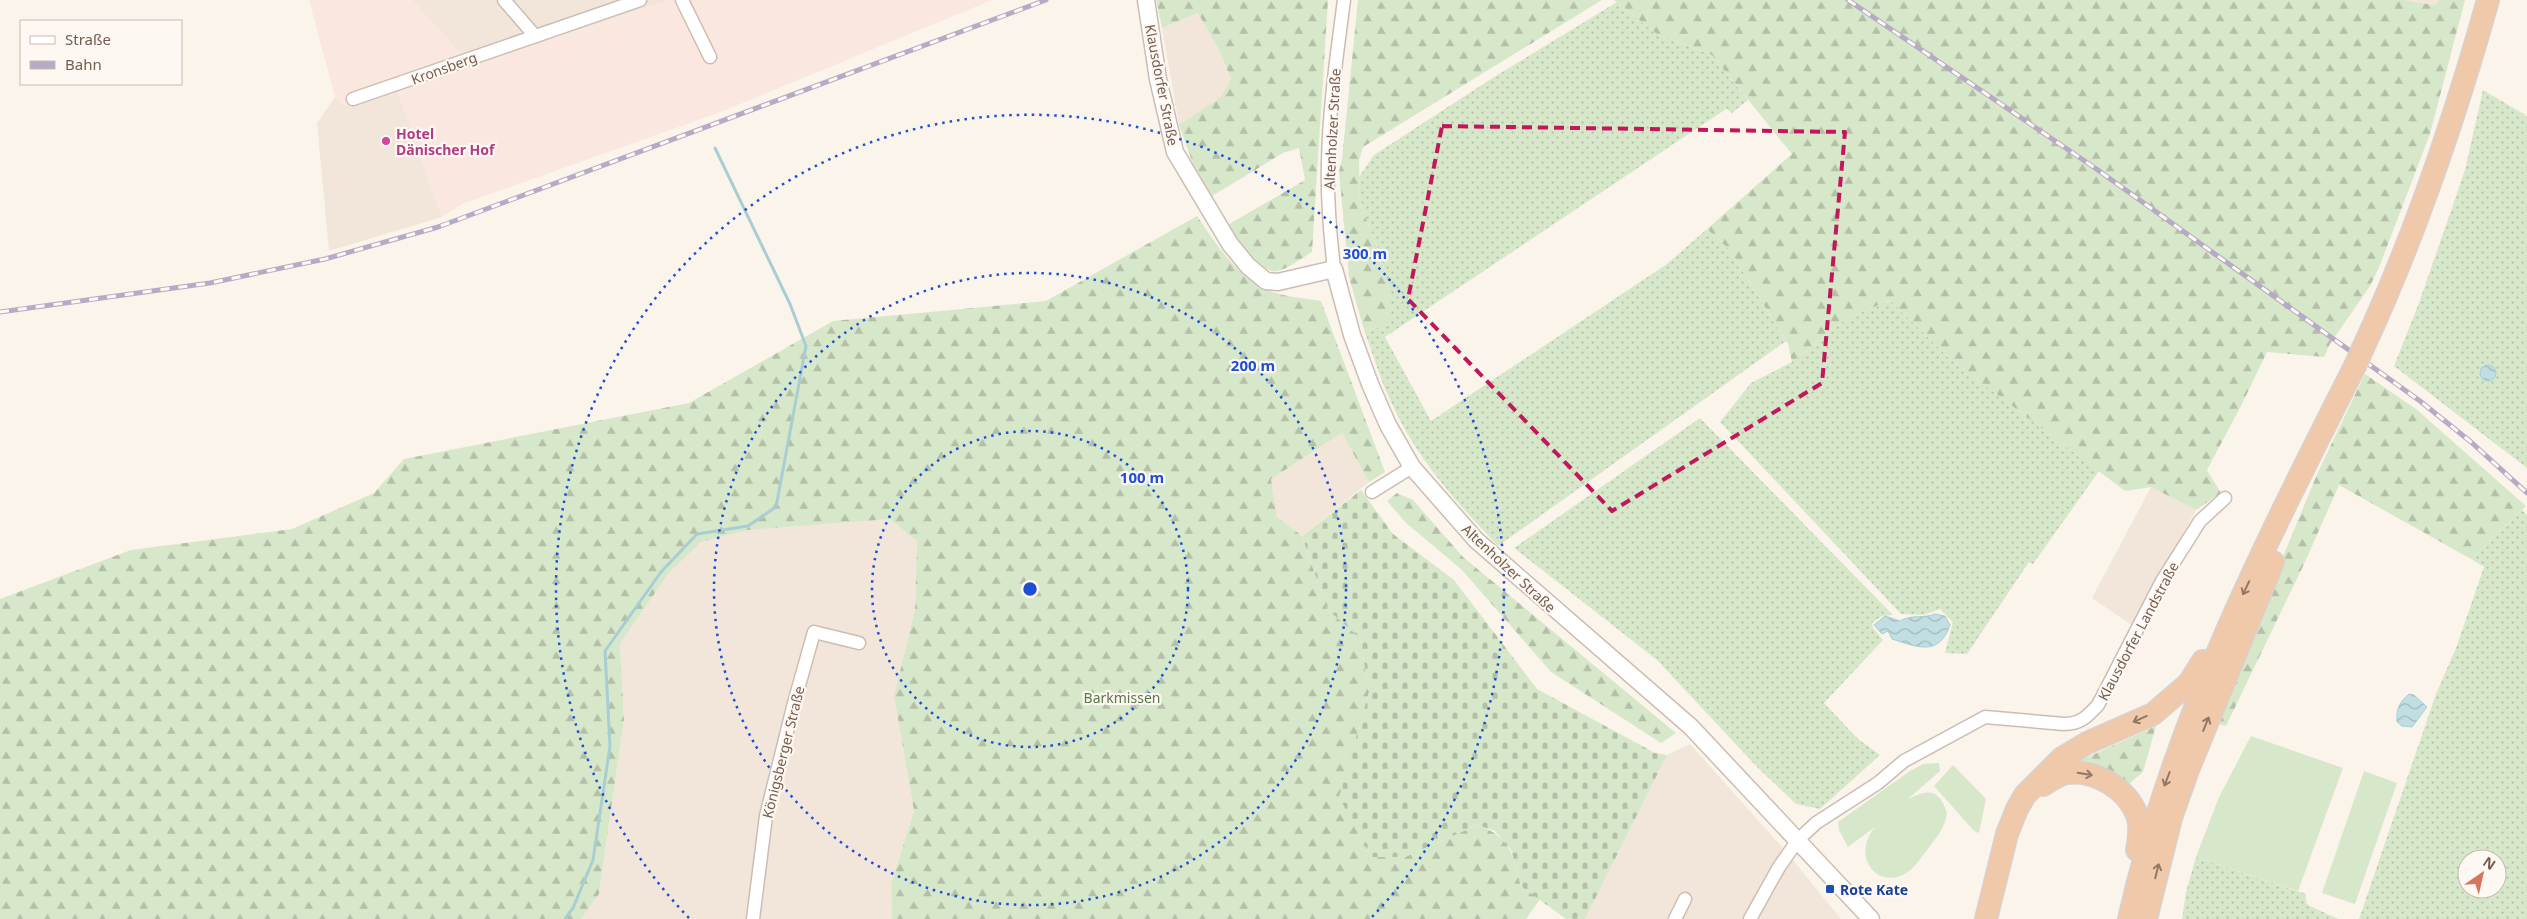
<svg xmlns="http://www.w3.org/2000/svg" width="2527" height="919" font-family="'Noto Sans',sans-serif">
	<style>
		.residential { fill: #f2e6da }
		.commercial { fill: #fae7e0 }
		.grass { fill: url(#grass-dots); fill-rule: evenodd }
		.forest { fill: url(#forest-firs) }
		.cemetery { fill: url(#cemetery-stones) }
		.pitch { fill: #d7e8ca }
		.water { fill: url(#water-waves); stroke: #a8ced4 }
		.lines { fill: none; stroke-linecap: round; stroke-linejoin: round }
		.stream { stroke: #a8ced4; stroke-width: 3 }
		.minor-casing { stroke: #ccbdb2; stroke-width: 15 }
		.tertiary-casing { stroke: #ccbdb2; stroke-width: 19 }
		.trunk-casing { stroke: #d8d1ce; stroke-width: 24 }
		.minor { stroke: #fff; stroke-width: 12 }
		.tertiary { stroke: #fff; stroke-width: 16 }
		.trunk { stroke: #f0c8aa; stroke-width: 21 }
		.rail-casing { stroke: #b7aac5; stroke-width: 5 }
		.rail { stroke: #fef8f2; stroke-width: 3; stroke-dasharray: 9; stroke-linecap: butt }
		.trunk-bridge-casing { stroke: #d8d1ce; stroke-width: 24; stroke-linecap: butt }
		.trunk-bridge { stroke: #f0c8aa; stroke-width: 21 }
		.oneway { stroke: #937766 }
		.marked { fill: none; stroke: #c2185b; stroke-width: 4; stroke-dasharray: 10 6; stroke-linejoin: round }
		.ring { fill: none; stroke: #1d4ed8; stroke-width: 2.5; stroke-dasharray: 2.5 5 }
		.hotel-dot { fill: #d1479c; stroke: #fef8f2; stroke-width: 2 }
		.transit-dot { fill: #1a4fb4; stroke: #fef8f2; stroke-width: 2 }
		.labels { text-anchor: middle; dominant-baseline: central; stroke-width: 4.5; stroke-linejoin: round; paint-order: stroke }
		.street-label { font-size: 14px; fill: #745c50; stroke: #fef8f2 }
		.hotel-label { font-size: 14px; font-weight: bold; fill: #b23c85; stroke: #fef8f2; text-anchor: start }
		.park-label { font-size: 14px; fill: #587849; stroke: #fef8f2 }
		.transit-label { font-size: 14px; font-weight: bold; fill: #164399; stroke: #fef8f2; text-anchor: start }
		.centre { fill: #1d4ed8; stroke: #fef8f2; stroke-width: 2.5 }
		.ring-label { font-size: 15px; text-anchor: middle; font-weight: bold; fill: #1d4ed8; stroke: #fef8f2; stroke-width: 4.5; stroke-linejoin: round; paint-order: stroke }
	</style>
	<defs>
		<pattern id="grass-dots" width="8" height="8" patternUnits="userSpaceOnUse" patternTransform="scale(1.25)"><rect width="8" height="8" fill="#d7e8ca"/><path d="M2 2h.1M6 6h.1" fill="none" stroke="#b3bfa6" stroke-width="1.8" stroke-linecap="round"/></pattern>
		<pattern id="forest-firs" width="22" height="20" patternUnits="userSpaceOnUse" patternTransform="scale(1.25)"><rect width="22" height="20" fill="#d7e8ca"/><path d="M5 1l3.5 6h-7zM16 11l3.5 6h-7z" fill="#b3bfa6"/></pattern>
		<pattern id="cemetery-stones" width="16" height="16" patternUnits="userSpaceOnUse" patternTransform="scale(1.25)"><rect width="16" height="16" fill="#d7e8ca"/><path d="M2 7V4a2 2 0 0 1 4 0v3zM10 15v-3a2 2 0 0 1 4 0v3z" fill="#b3bfa6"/></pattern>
		<pattern id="water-waves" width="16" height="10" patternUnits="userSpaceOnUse" patternTransform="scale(1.25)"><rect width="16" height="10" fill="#c1dfe3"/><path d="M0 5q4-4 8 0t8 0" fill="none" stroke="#a1b8ba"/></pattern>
	</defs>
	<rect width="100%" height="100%" fill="#fbf4eb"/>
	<!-- residential -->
	<g class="residential">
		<polygon points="412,0 670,0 471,65"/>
		<polygon points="2404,0 2439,0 2434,5"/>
		<polygon points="1198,13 1220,52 1231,79 1221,97 1179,125 1162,28"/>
		<polygon points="398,92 442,217 329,251 317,123 335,97 345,106"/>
		<polygon points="1342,433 1369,482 1302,536 1277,517 1271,479"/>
		<polygon points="2151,487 2196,510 2133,626 2092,598"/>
		<polygon points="890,519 917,540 915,610 894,696 914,811 891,884 892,919 581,919 599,894 624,719 620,644 668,574 701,542 748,530"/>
		<polygon points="1690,744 1783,848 1841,919 1585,919 1667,755"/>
	</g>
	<!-- commercial -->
	<polygon class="commercial" points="309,0 412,0 471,65 670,0 992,0 721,112 462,204 442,217 398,93 345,106 335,97"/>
	<!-- grass -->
	<g class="grass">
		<path d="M1617 2 1657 34 1712 55 1748 100 1732 113 1726 109 1385 337 1431 421 1667 264 1707 229 1729 249 1786 341 1498 546C1456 502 1416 458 1391 402 1380 379 1373 354 1364 330L1380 327 1389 290 1381 257 1360 202 1359 177 1374 155 1494 77Z"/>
		<polygon points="2483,90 2527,116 2527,468 2394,366 2419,303 2465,170"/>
		<polygon points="1890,300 1949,358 2099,471 2033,564 2029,562 1967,654 1945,653 1953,622 1940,609 1924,615 1901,614 1720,422 1751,383 1792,362 1846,319"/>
		<polygon points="1700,418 1893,615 1882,616 1872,623 1873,628 1883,640 1824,703 1858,739 1880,755 1820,809 1796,804 1758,768 1657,660 1514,548"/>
		<path d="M2522 510 2527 515V919H2359L2436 694 2456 648 2484 567 2471 559ZM2467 859H2497V889H2467Z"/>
		<polygon points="2196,857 2306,894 2306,902 2308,905 2338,919 2182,919 2186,892"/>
	</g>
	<!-- forest -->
	<g class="forest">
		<path d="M1156 0H1328L1312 252C1302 258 1288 269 1277 271 1259 274 1236 238 1226 226L1305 180 1299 148 1283 153 1212 196 1193 164 1179 125 1221 97 1231 79 1220 52 1198 13 1162 28Z"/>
		<polygon points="1358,0 1602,0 1363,147 1359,161 1360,202 1381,257 1389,290 1391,316 1380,327 1364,330 1349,277 1339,172 1342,159"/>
		<polygon points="1614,0 2404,0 2434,5 2439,0 2465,0 2430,134 2380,265 2370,286 2330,344 2324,357 2267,352 2241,406 2207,470 2221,493 2196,510 2151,487 2125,491 1949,358 1890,300 1846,319 1792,362 1788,344 1729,249 1707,229 1792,154 1712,55 1657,34"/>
		<path d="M1197 216C1216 244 1236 276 1268 290 1283 297 1305 298 1321 301L1385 472 1369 482 1342 433 1271 479 1277 517 1302 536 1327 609 1360 637 1369 692 1340 797 1371 857H1405L1477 825C1512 837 1512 855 1521 886L1540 899 1526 919H892L891 884 914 811 894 696 915 610 917 541 890 519 748 530 701 542 668 574 620 644 624 719 599 894 581 919H0V599L131 550 292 529 374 493 404 459 689 403 833 321 1046 301Z"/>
		<polygon points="2365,374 2416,409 2526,506 2471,559 2339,485 2305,562 2226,726 2214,723 2318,472"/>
		<polygon points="1397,493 1413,500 1463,557 1676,733 1661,743 1551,672 1462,570 1405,522 1387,501"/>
		<polygon points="2156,726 2143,772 2128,785 2106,768 2074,763"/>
	</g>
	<!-- cemetery -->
	<polygon class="cemetery" points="1361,490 1393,534 1454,580 1537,689 1655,753 1667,755 1585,919 1566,919 1521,886 1511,850 1495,831 1477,825 1405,857 1371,857 1339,797 1369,692 1360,638 1327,609 1302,536"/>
	<!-- pitch -->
	<g class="pitch">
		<polygon points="2251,736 2343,768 2298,891 2196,857 2219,797"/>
		<path d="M1939 763 1940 771 1908 799C1928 789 1939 788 1947 813 1945 828 1936 838 1927 850 1921 858 1913 870 1903 875 1874 888 1852 854 1875 827L1848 847 1839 830 1838 822 1910 771 1923 764Z"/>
		<polygon points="1953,765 1986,799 1979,833 1974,831 1934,786"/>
		<polygon points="2364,771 2397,783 2355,904 2322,893"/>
	</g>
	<!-- water -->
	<g class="water">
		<circle cx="2488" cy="373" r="8"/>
		<path d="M1935 614 1945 616 1950 625C1939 657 1917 647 1892 639L1888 631 1882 634 1874 625 1885 616 1900 621C1911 614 1923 619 1935 614Z"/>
		<path d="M2409 694 2414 695 2427 707 2412 727 2402 726 2397 722C2396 709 2399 703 2409 694Z"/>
	</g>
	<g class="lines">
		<!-- stream -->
		<polyline class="stream" points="565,919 573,908 593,860 610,746 605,651 661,572 697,534 748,526 776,507 806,346 790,304 715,148"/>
		<!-- minor casing -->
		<g class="minor-casing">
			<g id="minor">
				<polyline points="504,0 535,36"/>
				<polyline points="682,0 710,57"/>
				<polyline points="353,99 640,0"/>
				<path d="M1334 269C1330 234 1327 198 1328 163 1329 108 1337 54 1344 0"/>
				<polyline points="1372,492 1412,467"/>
				<polyline points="753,919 766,816 794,703 814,632 859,643"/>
				<polyline points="1675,919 1685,899"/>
				<path d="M1750 919 1779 867 1798 840 1816 823 1878 783 1904 761 1985 717 2064 724C2080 724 2087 717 2098 705L2162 581 2200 521 2225 498"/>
			</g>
		</g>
		<!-- tertiary casing -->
		<g class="tertiary-casing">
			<polyline id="tertiary" points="1146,0 1158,79 1175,152 1230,244 1248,266 1266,281 1278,282 1334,269 1352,335 1370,384 1388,425 1412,467 1476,540 1691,727 1871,919"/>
		</g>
		<!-- trunk casing -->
		<g class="trunk-casing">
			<g id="trunk">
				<path d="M2363 348C2415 236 2455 118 2488 0"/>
				<path d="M2043 785C2050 781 2059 774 2067 773 2095 769 2127 789 2137 815 2141 825 2139 839 2137 850"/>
				<polyline points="1986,919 2007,834 2017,809 2025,795 2062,758 2087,743 2153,714 2189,683 2203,661"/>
				<path d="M2129 919C2173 723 2265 544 2355 366"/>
				<polyline points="2146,919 2171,818 2188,770 2273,562"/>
			</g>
		</g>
		<!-- minor -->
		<use href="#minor" class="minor"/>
		<!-- tertiary -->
		<use href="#tertiary" class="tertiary"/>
		<!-- trunk -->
		<use href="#trunk" class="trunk"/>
		<!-- rail casing -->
		<g class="rail-casing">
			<g id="rail">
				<polyline points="1848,0 2095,168 2420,401 2471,442 2527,493"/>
				<polyline points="0,312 210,283 325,259 438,227 1046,0"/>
			</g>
		</g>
		<!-- rail -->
		<use href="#rail" class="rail"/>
		<!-- trunk-bridge casing -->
		<g class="trunk-bridge-casing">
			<polyline id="trunk-bridge" points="2355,366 2363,348"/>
		</g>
		<!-- trunk-bridge -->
		<use href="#trunk-bridge" class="trunk-bridge"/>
	</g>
	<!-- one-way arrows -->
	<defs><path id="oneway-shaft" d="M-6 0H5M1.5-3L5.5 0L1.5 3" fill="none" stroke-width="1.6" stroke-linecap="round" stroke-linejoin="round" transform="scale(1.25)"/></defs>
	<g class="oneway">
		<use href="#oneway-shaft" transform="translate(2246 588) rotate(115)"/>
		<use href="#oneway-shaft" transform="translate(2140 719) rotate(156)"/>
		<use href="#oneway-shaft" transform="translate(2206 724) rotate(-68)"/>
		<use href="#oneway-shaft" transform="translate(2085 774) rotate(10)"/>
		<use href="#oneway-shaft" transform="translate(2167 779) rotate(111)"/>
		<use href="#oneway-shaft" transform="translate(2157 871) rotate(-76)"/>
	</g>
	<!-- marked area -->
	<path class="marked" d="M1442 126 1845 132 1822 383 1612 511 1408 299Z"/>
	<!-- distance rings -->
	<g class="ring">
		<circle cx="1030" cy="589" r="158"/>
		<circle cx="1030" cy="589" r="316"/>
		<path d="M689 918A474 474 0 1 1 1371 918"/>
	</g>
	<!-- markers -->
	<circle class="hotel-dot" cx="386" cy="141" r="5"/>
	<rect class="transit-dot" x="1825" y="884" width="10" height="10" rx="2.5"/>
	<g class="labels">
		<!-- street labels -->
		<g class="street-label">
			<text transform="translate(444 68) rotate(-20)">Kronsberg</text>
			<text transform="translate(1162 85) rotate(79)">Klausdorfer Straße</text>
			<text transform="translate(1332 129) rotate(-87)">Altenholzer Straße</text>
			<text transform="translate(1509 568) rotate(43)">Altenholzer Straße</text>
			<text transform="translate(2138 631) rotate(-62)">Klausdorfer Landstraße</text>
			<text transform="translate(783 752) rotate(-76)">Königsberger Straße</text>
		</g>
		<!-- hotel labels -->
		<g class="hotel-label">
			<text x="396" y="133">Hotel<tspan x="396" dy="16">Dänischer Hof</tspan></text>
		</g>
		<!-- park labels -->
		<g class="park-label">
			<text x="1122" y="697">Barkmissen</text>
		</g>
		<!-- transit labels -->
		<g class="transit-label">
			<text x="1840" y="889">Rote Kate</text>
		</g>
	</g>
	<circle cx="1030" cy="589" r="8" class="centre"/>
	<g class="ring-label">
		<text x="1365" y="259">300 m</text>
		<text x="1253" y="371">200 m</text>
		<text x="1142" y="483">100 m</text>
	</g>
	<!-- legend -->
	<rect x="20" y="20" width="162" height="65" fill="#fef8f2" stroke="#c7bab1"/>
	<rect x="30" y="36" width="25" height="8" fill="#ffffff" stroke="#c7bab1"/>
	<text x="65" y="45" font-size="15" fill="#745c50">Straße</text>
	<rect x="30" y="61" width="25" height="8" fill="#b7aac5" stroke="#c7bab1"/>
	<text x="65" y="70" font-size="15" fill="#745c50">Bahn</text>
	<!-- north arrow -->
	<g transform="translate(2482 874) rotate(34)"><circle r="24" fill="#fef8f2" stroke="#c7bab1"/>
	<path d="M0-4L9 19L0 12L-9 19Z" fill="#d8755d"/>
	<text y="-8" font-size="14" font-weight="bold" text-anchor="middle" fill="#745c50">N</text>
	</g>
</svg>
